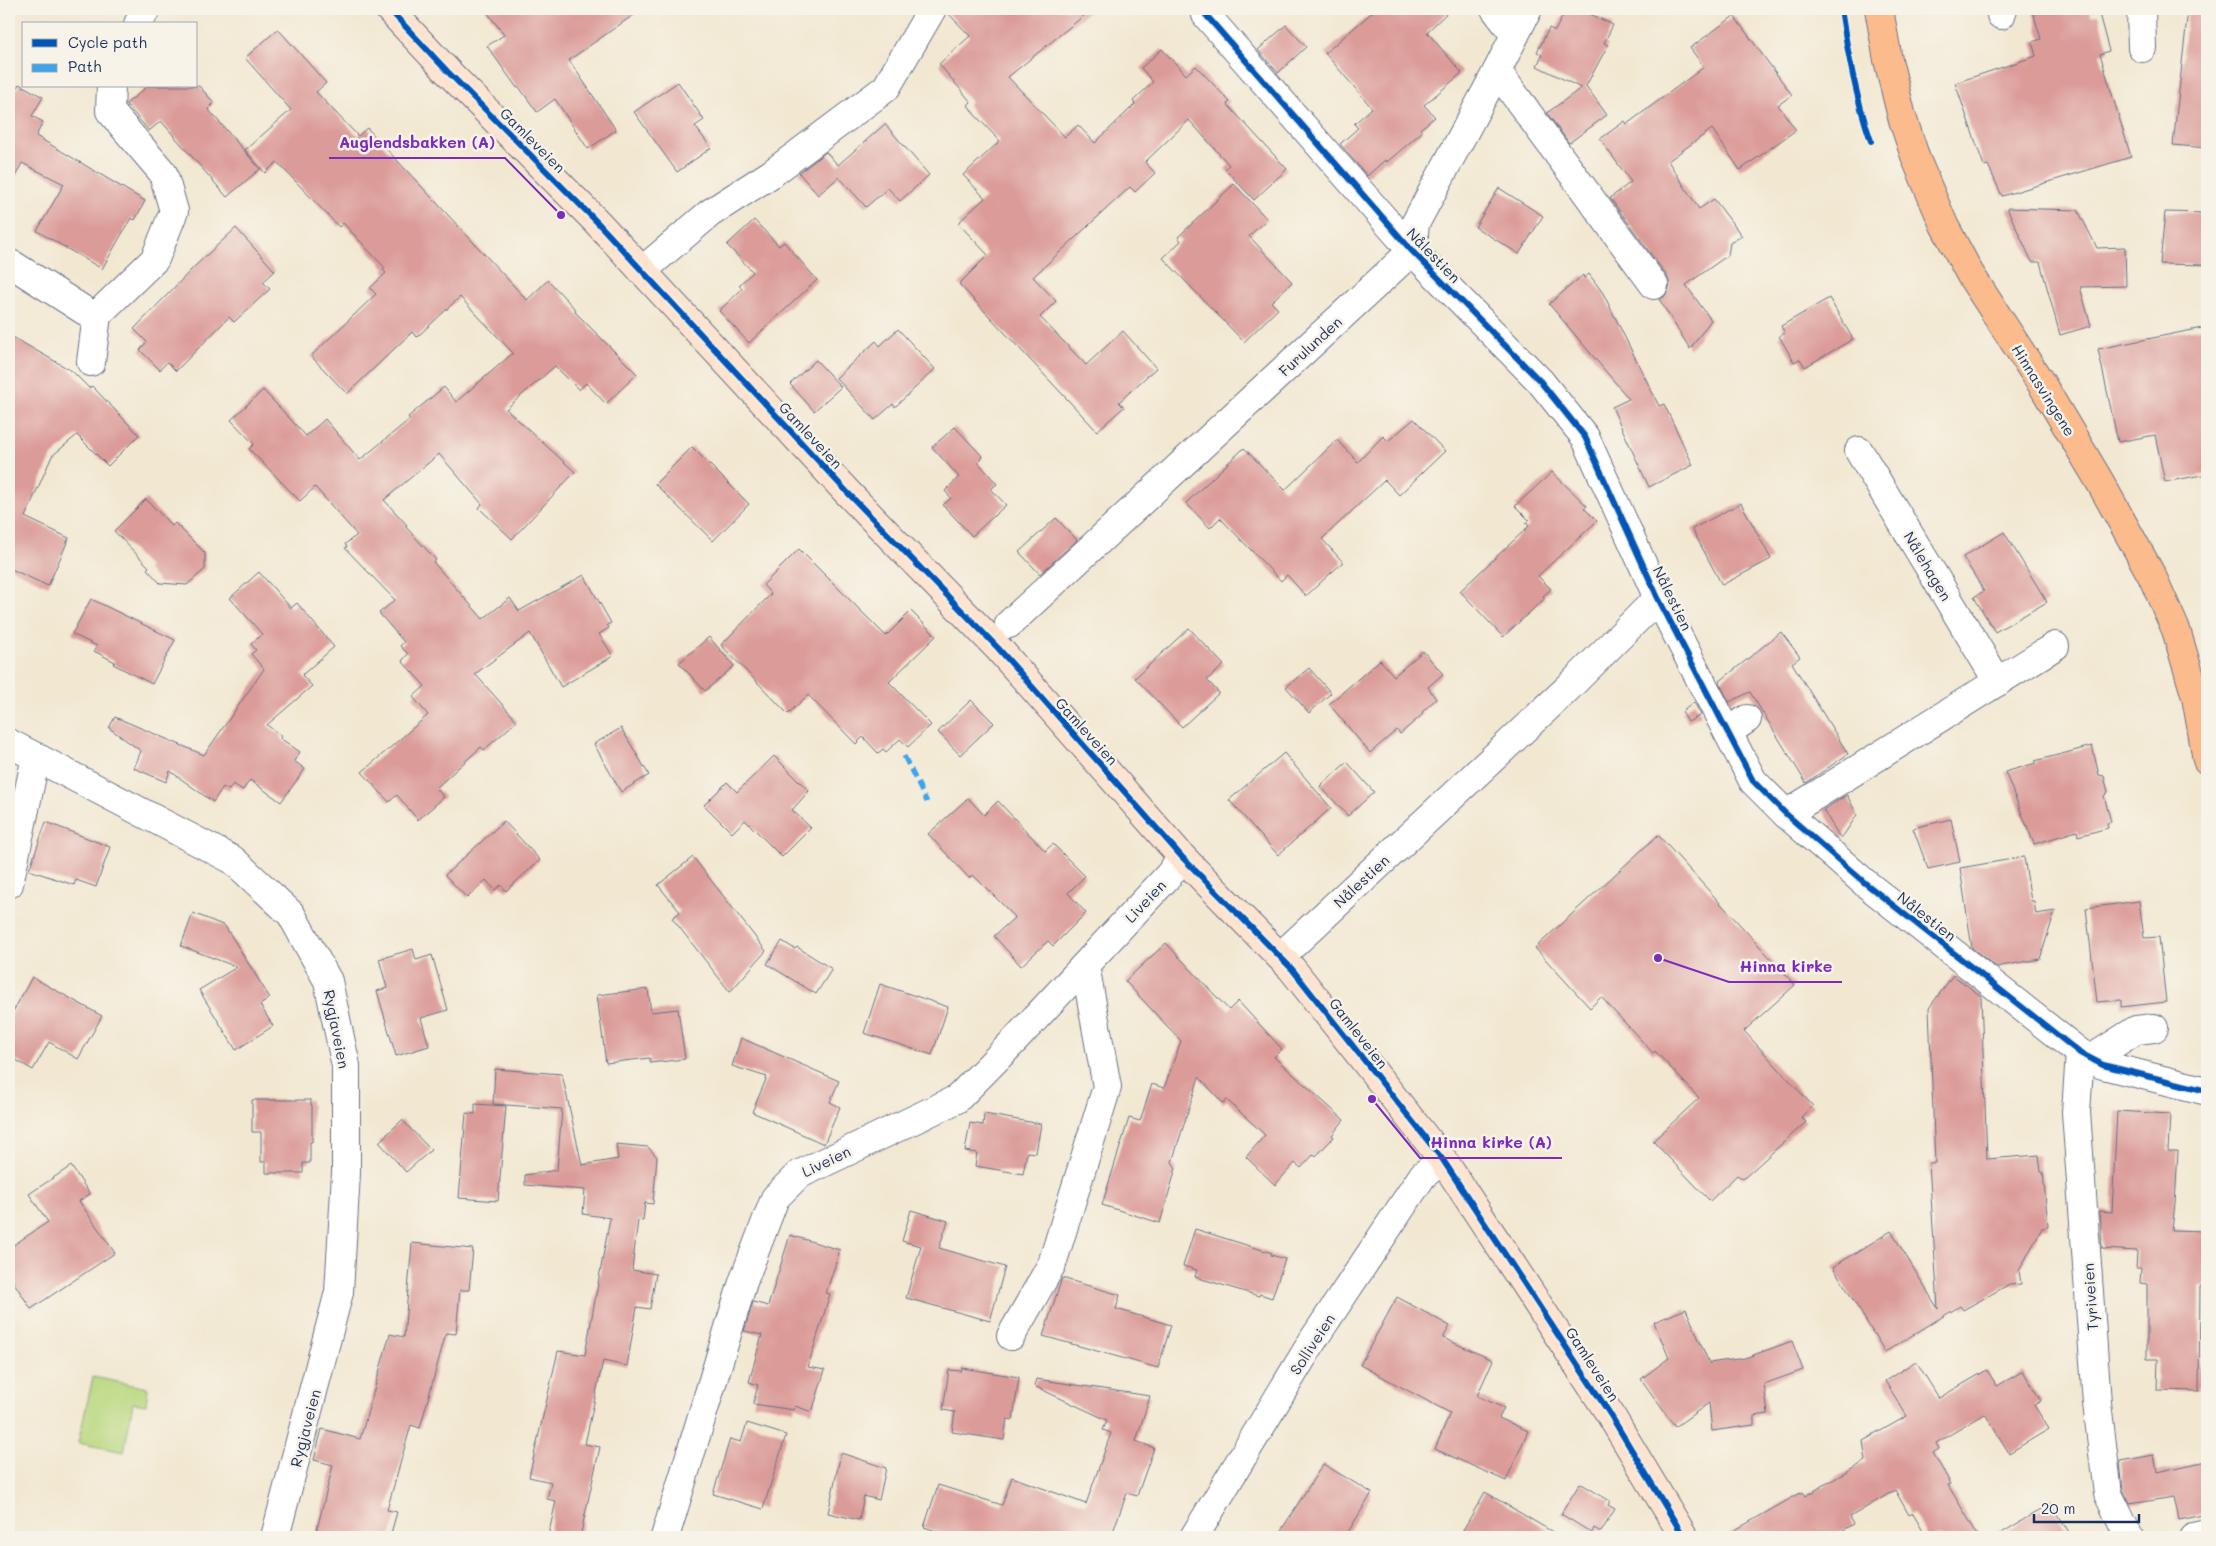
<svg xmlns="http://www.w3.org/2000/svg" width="2216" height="1546" font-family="Mali,sans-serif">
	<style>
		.green { fill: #b9d87f; stroke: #6a846e }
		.building { fill: #db9b99 }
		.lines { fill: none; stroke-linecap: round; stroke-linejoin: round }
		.street-casing { stroke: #667087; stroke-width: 30 }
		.secondary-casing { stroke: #667087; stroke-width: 30 }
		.primary-casing { stroke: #667087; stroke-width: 30 }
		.street { stroke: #fff; stroke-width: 28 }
		.secondary { stroke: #fde4d1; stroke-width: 28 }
		.primary { stroke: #fbbb8d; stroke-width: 28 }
		.quiet { stroke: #3da3ed; stroke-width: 5; stroke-dasharray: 10 5; stroke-linecap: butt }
		.cycleway-casing { stroke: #f7f3e8; stroke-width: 9 }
		.cycleway { stroke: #0057b8; stroke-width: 6 }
		.labels { text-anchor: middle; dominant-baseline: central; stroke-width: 5; stroke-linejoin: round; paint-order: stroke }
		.street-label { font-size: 15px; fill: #1b2f5e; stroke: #f7f3e8 }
		.leader { fill: none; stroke: #7b2cbf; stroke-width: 2 }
		.callout-dot { fill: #7b2cbf; stroke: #f7f3e8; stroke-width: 2 }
		.callout-label { font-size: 16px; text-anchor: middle; font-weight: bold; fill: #7b2cbf; stroke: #f7f3e8; stroke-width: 5; stroke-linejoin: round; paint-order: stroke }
	</style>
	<rect width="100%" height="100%" fill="#f7f3e8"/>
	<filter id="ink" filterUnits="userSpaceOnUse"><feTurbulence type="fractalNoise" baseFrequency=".02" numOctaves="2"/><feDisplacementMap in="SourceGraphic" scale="10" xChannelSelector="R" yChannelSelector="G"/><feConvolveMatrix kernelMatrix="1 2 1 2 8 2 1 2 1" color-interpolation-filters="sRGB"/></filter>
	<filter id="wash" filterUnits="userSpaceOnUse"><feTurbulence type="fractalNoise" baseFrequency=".0096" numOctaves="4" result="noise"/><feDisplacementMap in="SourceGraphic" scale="20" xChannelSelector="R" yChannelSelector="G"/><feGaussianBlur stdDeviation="1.12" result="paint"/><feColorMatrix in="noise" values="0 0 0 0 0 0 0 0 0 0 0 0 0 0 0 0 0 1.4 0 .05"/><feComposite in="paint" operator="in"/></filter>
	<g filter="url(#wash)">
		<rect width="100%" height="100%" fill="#f2e8d2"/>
		<!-- green -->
		<polygon class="green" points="93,1377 148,1388 146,1405 133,1403 124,1452 78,1443"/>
		<g id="blocks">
			<!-- building -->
			<g class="building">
				<polygon points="485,9 642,9 569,60 616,130 588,149 555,99 537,112 519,87 517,88 487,46 504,35"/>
				<polygon points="948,9 1092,9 1008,77 1065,137 1078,125 1095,143 1135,104 1133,101 1153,82 1141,68 1162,49 1186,75 1196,66 1230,102 1227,104 1287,169 1254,200 1225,169 1229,165 1189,120 1145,162 1155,173 1135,192 1130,187 1033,277 1056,301 1040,317 1086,365 1123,331 1156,368 1119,402 1124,407 1097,431 959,284 988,255 958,223 985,198 963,175 1000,141 975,115 968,105 971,102 939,64 970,36 947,12"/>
				<polygon points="1376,9 1451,9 1427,32 1462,73 1424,105 1435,117 1420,129 1422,132 1387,162 1385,160 1367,176 1340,144 1358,128 1354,124 1372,108 1325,53"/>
				<polygon points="1566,9 1580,9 1613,25 1604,43 1608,45 1586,86 1607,115 1569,143 1547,113 1581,88 1537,66 1542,55 1537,52 1549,28 1555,31"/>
				<polygon points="2032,9 2090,9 2091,16 2099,14 2109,51 2100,54 2131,157 2002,196 1988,165 1984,166 1955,83 2036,56 2032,42 2041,39"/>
				<polygon points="2188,9 2207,9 2207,148 2173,145"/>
				<polygon points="1734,16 1792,95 1778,105 1796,130 1740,170 1712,129 1668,161 1699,209 1714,199 1742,236 1730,243 1728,255 1686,285 1711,320 1690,349 1659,299 1664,297 1668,291 1670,284 1667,276 1610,198 1631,182 1600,139 1625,121 1627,124 1704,67 1690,48"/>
				<polygon points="1286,25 1306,47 1278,73 1258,50"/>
				<polygon points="278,29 326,83 316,92 358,136 367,128 527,300 548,280 576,310 575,312 637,374 606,404 586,383 579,390 555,366 506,409 575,472 512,539 479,508 482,504 439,454 384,500 407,525 405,526 436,560 433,562 483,619 510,598 519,611 584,575 611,623 607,625 609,628 599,634 613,656 561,687 530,633 475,674 517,721 484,750 481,747 436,788 444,797 418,820 397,795 389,802 362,772 428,715 413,697 425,686 402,661 408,654 400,646 404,642 379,613 395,600 345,548 347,547 345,544 357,535 315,487 300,501 249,449 254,444 231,420 263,390 306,436 325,419 360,460 410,419 408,417 444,387 456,402 513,353 460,297 417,337 412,332 347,394 311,356 376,294 370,288 386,273 383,270 385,268 343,223 339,227 277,162 265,173 245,150 291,110 245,58"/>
				<polygon points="678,82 704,120 695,126 711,148 677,172 634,112"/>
				<polygon points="19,84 43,97 32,116 43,122 36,136 145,201 135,220 131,218 102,269 37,231 64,184 22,163 9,189 9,104"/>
				<polygon points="148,86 199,86 214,103 208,109 260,169 227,197 161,121 149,131 126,104"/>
				<polygon points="885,124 929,175 900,201 888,188 866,207 839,177 818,195 799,173 826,152 838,165"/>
				<polygon points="1234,184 1267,219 1249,236 1292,282 1271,302 1278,309 1244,342 1163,258 1181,241 1178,237"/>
				<polygon points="1499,188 1543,216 1519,254 1475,227"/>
				<polygon points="2007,208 2078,210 2097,248 2125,247 2126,286 2080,287 2091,326 2060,335 2040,262 2032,262"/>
				<polygon points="2165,212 2207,213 2207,265 2160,264"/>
				<polygon points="754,220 779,246 784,242 817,280 749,343 719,311 742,289 739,285 753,272 727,245"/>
				<polygon points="236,228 275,271 263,282 270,289 234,322 229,317 176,371 167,362 160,370 140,350 147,342 134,329 194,267"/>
				<polygon points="1589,274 1603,293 1659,406 1664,404 1693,465 1649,487 1612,407 1629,399 1549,304 1583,275 1584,278"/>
				<polygon points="1829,298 1853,339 1805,367 1800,359 1794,362 1779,336 1785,333 1781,326"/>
				<polygon points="2207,327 2207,474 2165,482 2155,435 2118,442 2098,349"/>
				<polygon points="898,329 935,369 895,407 893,404 875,420 836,378 876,341 880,346"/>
				<polygon points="9,335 72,371 89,388 92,386 139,435 108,466 77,435 52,456 25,517 69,538 48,586 9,568"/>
				<polygon points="816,360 841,387 814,411 790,384"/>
				<polygon points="1414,419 1445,451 1399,495 1385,480 1322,539 1343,562 1306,596 1287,575 1281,581 1220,518 1210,528 1186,503 1244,448 1285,490 1337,440 1358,462 1383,436 1388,441"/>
				<polygon points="955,427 983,457 978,462 997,484 991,489 1006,505 972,536 943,505 951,498 945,491 959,477 932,447"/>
				<polygon points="692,447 749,504 713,541 655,484"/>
				<polygon points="1552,472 1587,506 1584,508 1597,521 1538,576 1551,589 1543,596 1545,598 1503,637 1460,591 1529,526 1526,523 1529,520 1515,506"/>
				<polygon points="146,499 172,526 175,523 205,553 205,569 187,585 160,583 147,569 149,567 114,531"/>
				<polygon points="1741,503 1771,559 1722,585 1692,529"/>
				<polygon points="1056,518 1077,540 1040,574 1019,552"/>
				<polygon points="2004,532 2047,602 1995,632 1974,597 1984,591 1963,557"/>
				<polygon points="799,549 886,636 911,611 936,636 889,682 931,725 908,747 900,739 886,752 883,749 878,753 863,737 856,744 808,695 788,714 721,645 771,594 763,585"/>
				<polygon points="259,572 291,608 297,603 334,647 302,675 312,686 267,725 281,736 280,738 300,752 294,761 305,769 281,802 250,780 243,790 233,784 229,790 223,787 213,802 170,771 166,782 134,768 141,751 109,728 115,717 204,755 264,669 251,654 256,650 251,644 262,634 230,598"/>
				<polygon points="91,599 175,640 152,684 113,664 115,662 94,651 97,646 72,634"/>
				<polygon points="1189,628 1224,665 1207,680 1219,693 1182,727 1135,678"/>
				<polygon points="1781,632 1800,657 1792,663 1848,754 1806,783 1750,692 1729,702 1719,682"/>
				<polygon points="709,637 734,666 705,691 679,663"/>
				<polygon points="1423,651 1443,674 1428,687 1436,699 1422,712 1423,714 1400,734 1397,730 1370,753 1329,704 1380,660 1394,676"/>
				<polygon points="1309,668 1331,693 1309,713 1286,687"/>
				<polygon points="971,700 994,723 960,755 938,732"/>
				<polygon points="1694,702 1701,715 1688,722 1682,712"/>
				<polygon points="621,728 649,775 621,792 594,744"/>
				<polygon points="2092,746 2099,775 2104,776 2108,792 2104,796 2111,822 2107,823 2108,828 2078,836 2077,831 2034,844 2005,772 2036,763 2035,761"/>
				<polygon points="1284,753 1331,808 1278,855 1229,800"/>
				<polygon points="774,756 809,791 792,810 811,828 782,857 745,820 732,833 704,805 727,782 737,792"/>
				<polygon points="1347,762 1374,792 1348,816 1320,786"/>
				<polygon points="1847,795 1857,815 1841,839 1823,810"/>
				<polygon points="968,798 984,815 998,801 1045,851 1053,844 1085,876 1068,893 1086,913 1053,946 1048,941 1021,966 994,936 1015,917 973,875 969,878 928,834"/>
				<polygon points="1951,819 1960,862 1928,869 1913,828"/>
				<polygon points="504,821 540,860 506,891 501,885 495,890 486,880 467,898 445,875"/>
				<polygon points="46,822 110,847 96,887 76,880 74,885 29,870"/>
				<polygon points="1658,835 1795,985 1744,1031 1813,1106 1801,1117 1806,1122 1743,1179 1737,1175 1710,1201 1653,1141 1699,1098 1655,1051 1653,1053 1601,997 1590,1008 1535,948"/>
				<polygon points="693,857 766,951 730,992 672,918 680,912 658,885"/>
				<polygon points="2024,857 2031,901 2034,901 2036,914 2055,911 2040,959 1996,967 1972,948 1960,868"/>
				<polygon points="2139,901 2144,938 2159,937 2166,1002 2121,1007 2121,1000 2097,1002 2086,908"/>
				<polygon points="193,913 225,926 270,998 260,1005 273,1026 236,1050 199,990 237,967 181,946"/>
				<polygon points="782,941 795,949 797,947 832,969 816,994 767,964"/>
				<polygon points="1166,943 1229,1010 1238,1001 1282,1049 1274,1057 1344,1120 1332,1135 1334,1137 1316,1156 1314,1154 1301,1168 1295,1163 1275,1185 1246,1157 1265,1135 1227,1100 1223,1103 1199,1077 1172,1162 1176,1168 1160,1223 1102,1205 1129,1118 1140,1121 1152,1084 1164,1088 1181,1041 1125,981"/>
				<polygon points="413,949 416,960 432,955 448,1010 421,1018 429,1046 396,1056 377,991 387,988 379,959"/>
				<polygon points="1953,975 1981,996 1987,1159 2039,1155 2041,1172 2043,1172 2048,1227 2042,1228 2019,1271 2021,1284 2008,1285 1963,1310 1960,1306 1885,1352 1833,1267 1891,1231 1938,1309 1929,1163 1935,1163 1929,1008"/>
				<polygon points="32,977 102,1016 78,1059 49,1042 33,1070 9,1056 9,1019"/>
				<polygon points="880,984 948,1007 932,1055 864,1033"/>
				<polygon points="648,989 651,1012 678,1009 685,1059 650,1063 650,1058 606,1063 597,995"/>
				<polygon points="741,1038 839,1081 830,1102 840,1107 824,1144 752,1112 767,1077 732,1066"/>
				<polygon points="495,1069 562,1074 582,1165 618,1159 616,1144 648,1147 657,1157 653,1204 645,1203 643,1221 638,1220 632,1270 656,1274 650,1309 637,1307 627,1366 603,1361 585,1444 600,1447 580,1537 548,1537 556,1501 547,1499 551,1482 529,1477 558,1351 585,1355 610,1218 583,1214 585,1190 525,1185 525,1175 557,1170 562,1109 493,1104"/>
				<polygon points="252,1100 311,1100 311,1105 312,1105 312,1142 310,1142 310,1163 303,1163 303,1173 266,1173 266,1162 261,1162 261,1132 252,1132"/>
				<polygon points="475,1104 506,1106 498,1201 459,1198 466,1113 475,1114"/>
				<polygon points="2117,1111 2170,1114 2168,1151 2178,1151 2175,1204 2172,1230 2207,1231 2207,1286 2200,1286 2199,1391 2157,1390 2158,1359 2147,1359 2147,1284 2140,1283 2141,1268 2136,1268 2137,1251 2102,1249 2100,1211 2112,1212"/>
				<polygon points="984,1114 1041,1124 1036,1153 1027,1152 1023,1174 975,1166 977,1153 965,1151 970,1123 983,1125"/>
				<polygon points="402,1120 431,1150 406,1172 379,1142"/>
				<polygon points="71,1166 90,1194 79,1201 115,1253 31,1309 9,1275 9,1248 48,1222 29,1194"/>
				<polygon points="911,1210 948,1221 939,1248 1005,1267 990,1321 906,1298 921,1246 902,1241"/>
				<polygon points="1195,1229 1272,1253 1271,1255 1285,1259 1272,1298 1260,1294 1259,1296 1195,1277 1197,1270 1183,1266"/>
				<polygon points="790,1235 840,1250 826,1293 830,1294 808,1367 825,1370 812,1412 795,1406 794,1410 753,1404 758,1385 749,1382 762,1335 744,1331 753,1302 768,1306"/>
				<polygon points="412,1243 473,1249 469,1290 460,1290 456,1334 446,1333 420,1428 411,1425 387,1510 397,1512 390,1537 315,1537 333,1465 314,1460 322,1429 360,1439 390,1334 404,1337"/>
				<polygon points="1062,1278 1120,1295 1116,1309 1171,1325 1158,1368 1043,1336"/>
				<polygon points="1397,1297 1450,1326 1443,1338 1493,1360 1477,1396 1504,1408 1499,1418 1528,1431 1506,1481 1435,1449 1450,1413 1360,1365"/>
				<polygon points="1686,1309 1709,1363 1745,1358 1792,1341 1803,1370 1764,1384 1768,1414 1754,1416 1754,1425 1712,1431 1709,1403 1675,1427 1641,1379 1669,1358 1654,1322"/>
				<polygon points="1916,1361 1939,1398 1987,1370 1997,1386 2023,1371 2041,1401 2034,1405 2049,1429 2009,1453 1985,1414 1936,1443 1939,1449 1933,1453 1951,1484 1948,1485 1979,1537 1927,1537 1913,1513 1909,1515 1895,1490 1850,1517 1854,1524 1831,1537 1723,1537 1802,1492 1805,1496 1866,1461 1863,1441 1907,1416 1885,1381"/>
				<polygon points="962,1368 1019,1377 1013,1420 1007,1419 1004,1440 952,1432 955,1412 943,1410 949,1370 961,1371"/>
				<polygon points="1036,1379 1150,1396 1136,1441 1154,1448 1137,1496 1127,1493 1111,1537 954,1537 924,1527 938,1485 1002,1505 1012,1477 1086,1504 1111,1433 1103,1430 1107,1420 1034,1386"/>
				<polygon points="747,1423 786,1435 763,1509 713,1494 730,1439 741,1442"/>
				<polygon points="841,1453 886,1468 879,1500 864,1496 859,1520 828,1513"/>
				<polygon points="2154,1455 2157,1472 2207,1461 2207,1514 2179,1520 2174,1497 2130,1504 2123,1490 2120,1461"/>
				<polygon points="1323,1464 1372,1493 1345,1537 1277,1537"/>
				<polygon points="1580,1483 1610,1501 1608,1505 1615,1509 1601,1532 1594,1528 1592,1533 1561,1514"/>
				<polygon points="1485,1492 1561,1537 1459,1537"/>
				<polygon points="2051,1503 2072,1537 1995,1537"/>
			</g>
		</g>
	</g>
	<g filter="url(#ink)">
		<use href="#blocks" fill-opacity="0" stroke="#667087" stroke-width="1"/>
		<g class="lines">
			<!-- street casing -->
			<g class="street-casing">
				<g id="street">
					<polyline points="1205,9 1206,15 1412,251 1540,381 1585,437 1658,598 1753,781 1786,814 1865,883 2080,1053 2103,1065 2207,1091"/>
					<polyline points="1495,9 1515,35"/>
					<polyline points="2141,9 2142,48"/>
					<polyline points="2001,15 2003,9"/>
					<polyline points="138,24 146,9"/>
					<polyline points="1497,71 1654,285"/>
					<polyline points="13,265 96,318"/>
					<polyline points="642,271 710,213 771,174 886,88 932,9"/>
					<polyline points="91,362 97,315 155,259 174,211 163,173 110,111 111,86"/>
					<polyline points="1859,451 1998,682"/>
					<polyline points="1009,624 1412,251 1415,224 1497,71 1528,9"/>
					<polyline points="1728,732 1747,719"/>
					<polyline points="9,743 233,860 291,914 328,981 346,1066 346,1173 339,1292 275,1537"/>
					<polyline points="1786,814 2055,646"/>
					<polyline points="9,884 36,757"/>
					<polyline points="1281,956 1566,690 1658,598"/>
					<polyline points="2080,1053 2076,1112 2097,1403 2108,1494 2129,1537"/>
					<polyline points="2091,1059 2136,1030 2154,1028"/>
					<polyline points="1011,1336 1052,1264 1107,1087 1085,965"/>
					<polyline points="665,1537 743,1282 775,1198 798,1175 957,1099 1015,1040 1169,875 1182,857"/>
					<polyline points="1194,1537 1315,1337 1423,1175 1443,1160"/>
					<polyline points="2193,1537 2207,1534"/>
				</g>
			</g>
			<!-- secondary casing -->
			<g class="secondary-casing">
				<polyline id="secondary" points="389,9 447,71 597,222 847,492 998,648 1182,857 1292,969 1443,1160 1610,1414 1684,1537"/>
			</g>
			<!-- primary casing -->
			<g class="primary-casing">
				<polyline id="primary" points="1879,9 1888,60 1902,117 1916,159 1944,225 1970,274 2041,383 2100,482 2152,576 2176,630 2196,697 2207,760"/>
			</g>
			<!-- street -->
			<use href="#street" class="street"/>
			<!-- secondary -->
			<use href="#secondary" class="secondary"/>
			<!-- primary -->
			<use href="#primary" class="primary"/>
			<!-- quiet -->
			<polyline class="quiet" points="904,756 927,802"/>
			<!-- cycleway casing -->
			<g class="cycleway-casing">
				<g id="cycleway">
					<polyline points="389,9 447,71 597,222 847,492 998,648 1182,857 1292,969 1443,1160 1610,1414 1684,1537"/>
					<polyline points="1205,9 1206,15 1412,251 1540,381 1585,437 1658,598 1753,781 1786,814 1865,883 2080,1053 2103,1065 2207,1091"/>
					<path d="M1841 9C1848 54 1856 98 1871 141"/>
				</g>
			</g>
			<!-- cycleway -->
			<use href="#cycleway" class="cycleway"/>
		</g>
	</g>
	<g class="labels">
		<!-- street labels -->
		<g class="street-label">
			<text transform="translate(533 140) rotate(45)">Gamleveien</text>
			<text transform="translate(1434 255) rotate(46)">Nålestien</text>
			<text transform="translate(1310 346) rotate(-43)">Furulunden</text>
			<text transform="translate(2044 390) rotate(58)">Hinnasvingene</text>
			<text transform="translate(811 435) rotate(47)">Gamleveien</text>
			<text transform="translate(1928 566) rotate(59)">Nålehagen</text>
			<text transform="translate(1673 598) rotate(64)">Nålestien</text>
			<text transform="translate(1087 731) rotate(48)">Gamleveien</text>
			<text transform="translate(1361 881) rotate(-43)">Nålestien</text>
			<text transform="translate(1145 901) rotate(-47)">Liveien</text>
			<text transform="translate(1927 916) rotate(38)">Nålestien</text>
			<text transform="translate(337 1029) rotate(79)">Rygjaveien</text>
			<text transform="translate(1359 1033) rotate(52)">Gamleveien</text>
			<text transform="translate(826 1161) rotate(-26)">Liveien</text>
			<text transform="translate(2090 1297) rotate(-94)">Tyriveien</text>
			<text transform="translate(1312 1344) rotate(-57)">Solliveien</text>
			<text transform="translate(1593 1364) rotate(57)">Gamleveien</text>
			<text transform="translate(305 1428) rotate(-75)">Rygjaveien</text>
		</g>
	</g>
	<!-- callouts -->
	<path class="leader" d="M561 215L505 158H329M1658 958L1729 982H1842M1372 1099L1420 1158H1562"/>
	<g class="callout-dot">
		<circle cx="561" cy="215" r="5"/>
		<circle cx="1658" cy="958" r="5"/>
		<circle cx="1372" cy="1099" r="5"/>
	</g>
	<g class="callout-label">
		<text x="417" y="148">Auglendsbakken (A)</text>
		<text x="1786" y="972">Hinna kirke</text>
		<text x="1491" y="1148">Hinna kirke (A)</text>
	</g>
	<!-- margin -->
	<rect width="2216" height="1546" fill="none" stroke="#f7f3e8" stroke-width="30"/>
	<!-- legend -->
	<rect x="22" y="22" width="175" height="65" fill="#f7f3e8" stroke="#9fa5b1"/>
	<rect x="32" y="39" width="25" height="8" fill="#0057b8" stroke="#9fa5b1"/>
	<text x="68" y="48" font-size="15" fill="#1b2f5e">Cycle path</text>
	<rect x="32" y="64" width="25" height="8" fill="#3da3ed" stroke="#9fa5b1"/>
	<text x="68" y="72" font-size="15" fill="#1b2f5e">Path</text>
	<!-- scale -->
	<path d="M2034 1514v8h105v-8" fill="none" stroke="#1b2f5e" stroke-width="2.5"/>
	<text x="2041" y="1514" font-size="15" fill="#1b2f5e" stroke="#f7f3e8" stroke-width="4" paint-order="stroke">20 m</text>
</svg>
